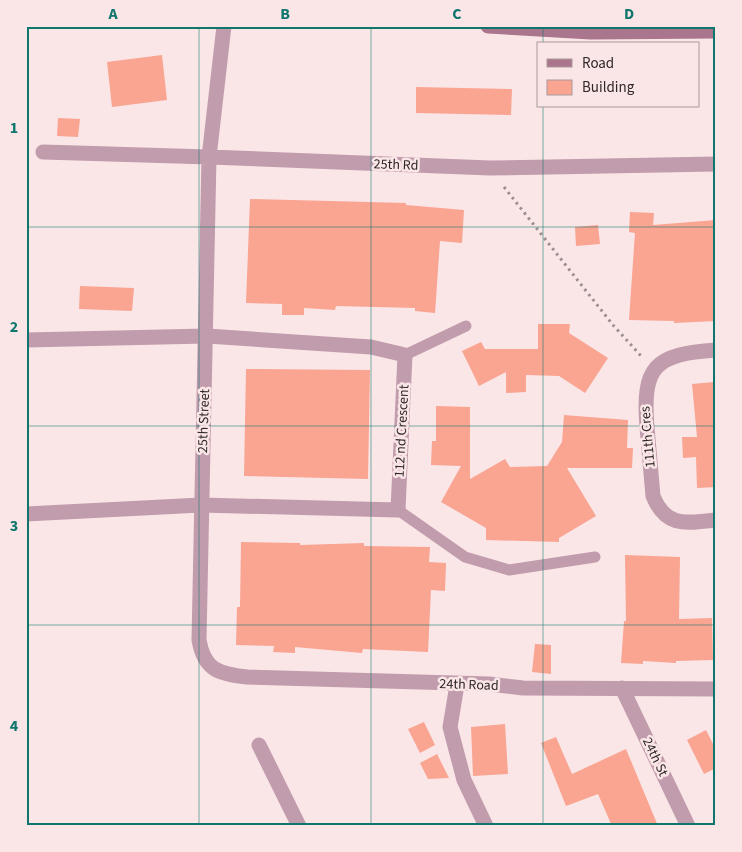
<svg xmlns="http://www.w3.org/2000/svg" width="742" height="852" font-family="'Source Sans 3',sans-serif">
	<style>
		.building { fill: #faa492 }
		.lines { fill: none; stroke-linecap: round; stroke-linejoin: round }
		.path { stroke: #9c8e8f; stroke-width: 3; stroke-dasharray: 2.5 4; stroke-linecap: butt }
		.lane { stroke: #c19cac; stroke-width: 11 }
		.street { stroke: #c19cac; stroke-width: 15 }
		.secondary { stroke: #aa768d; stroke-width: 15 }
		.grid { fill: none; stroke: #0f766e; stroke-width: 1; stroke-opacity: 0.55 }
		.labels { text-anchor: middle; dominant-baseline: central; stroke-width: 5; stroke-linejoin: round; paint-order: stroke }
		.street-label { font-size: 14px; fill: #2f2728; stroke: #fae6e7 }
		.neatline { fill: none; stroke: #0f766e; stroke-width: 2 }
		.grid-label { font-size: 16px; text-anchor: middle; font-weight: bold; fill: #0f766e }
	</style>
	<rect width="100%" height="100%" fill="#fae6e7"/>
	<!-- building -->
	<g class="building">
		<polygon points="162,55 167,100 112,107 107,62"/>
		<polygon points="416,87 512,89 511,115 416,113"/>
		<polygon points="58,118 80,119 78,137 57,136"/>
		<polygon points="250,199 406,203 406,205 464,210 462,243 440,241 435,313 415,311 415,308 336,306 335,310 304,308 304,315 282,315 282,304 246,303"/>
		<polygon points="630,212 654,213 653,225 716,220 716,321 674,323 674,321 629,320 635,233 629,232"/>
		<polygon points="598,225 600,244 576,246 575,227"/>
		<polygon points="80,286 134,288 132,311 79,309"/>
		<polygon points="538,324 570,324 569,333 608,358 585,393 559,376 526,375 526,392 506,393 506,372 479,386 462,351 481,342 485,349 538,349"/>
		<polygon points="246,369 370,370 368,479 244,476"/>
		<polygon points="714,382 716,487 697,488 696,457 683,458 682,437 697,437 692,384"/>
		<polygon points="436,406 470,407 470,479 505,459 510,467 547,466 562,442 564,415 628,420 627,448 633,448 632,468 567,468 596,516 559,538 559,542 486,540 486,528 441,502 461,466 431,465 432,441 436,441"/>
		<polygon points="241,542 300,543 300,545 364,543 364,546 430,547 429,562 446,563 445,591 431,590 428,652 363,649 362,653 295,647 295,653 273,652 274,646 236,645 237,607 240,607"/>
		<polygon points="625,555 680,557 679,619 712,618 713,660 676,661 676,663 643,661 643,664 621,663 624,621 626,621"/>
		<polygon points="535,644 551,645 551,674 532,672"/>
		<polygon points="424,722 435,745 420,753 408,729"/>
		<polygon points="505,724 508,774 473,776 471,727"/>
		<polygon points="706,730 716,750 716,768 704,774 687,740"/>
		<polygon points="556,737 572,774 626,749 658,826 612,826 598,794 566,806 541,743"/>
		<polygon points="437,754 449,778 428,779 420,763"/>
	</g>
	<g class="lines">
		<!-- path -->
		<polyline class="path" points="504,187 613,325 642,357"/>
		<!-- lane -->
		<g class="lane">
			<polyline points="405,355 466,326"/>
			<polyline points="398,510 465,557 509,570 595,557"/>
		</g>
		<!-- street -->
		<g class="street">
			<polyline points="224,26 209,157 490,168 716,164"/>
			<path d="M43 152 209 157 199 640C204 670 219 674 247 677L489 684 523 688 716 689"/>
			<polyline points="26,340 207,336 371,347 405,355 398,510 201,505 26,514"/>
			<path d="M716 350C655 354 642 366 647 427 649 450 651 473 653 496 666 528 686 523 716 520"/>
			<polyline points="457,685 450,727 464,780 486,826"/>
			<polyline points="622,688 688,826"/>
			<polyline points="259,745 299,826"/>
		</g>
		<!-- secondary -->
		<polyline class="secondary" points="488,26 591,32 716,31"/>
	</g>
	<!-- grid -->
	<path class="grid" d="M199 26V826M371 26V826M543 26V44M543 106V826M26 227H716M26 426H716M26 625H716"/>
	<g class="labels">
		<!-- street labels -->
		<g class="street-label">
			<text transform="translate(396 165) rotate(2)">25th Rd</text>
			<text transform="translate(204 421) rotate(-88)">25th Street</text>
			<text transform="translate(402 431) rotate(-87)">112 nd Crescent</text>
			<text transform="translate(648 437) rotate(-95)">111th Cres</text>
			<text transform="translate(469 685) rotate(2)">24th Road</text>
			<text transform="translate(655 757) rotate(64)">24th St</text>
		</g>
	</g>
	<!-- border -->
	<rect width="742" height="852" fill="none" stroke="#fae6e7" stroke-width="55"/>
	<!-- legend -->
	<rect x="537" y="42" width="162" height="65" fill="#fae6e7" stroke="#a99a9b"/>
	<rect x="547" y="59" width="25" height="8" fill="#aa768d" stroke="#a99a9b"/>
	<text x="582" y="68" font-size="15" fill="#2f2728">Road</text>
	<rect x="547" y="80" width="25" height="15" fill="#faa492" stroke="#a99a9b"/>
	<text x="582" y="92" font-size="15" fill="#2f2728">Building</text>
	<rect x="28" y="28" width="686" height="796" class="neatline"/>
	<g class="grid-label">
		<text x="113" y="19">A</text>
		<text x="285" y="19">B</text>
		<text x="457" y="19">C</text>
		<text x="629" y="19">D</text>
		<text x="14" y="133">1</text>
		<text x="14" y="332">2</text>
		<text x="14" y="531">3</text>
		<text x="14" y="731">4</text>
	</g>
</svg>
